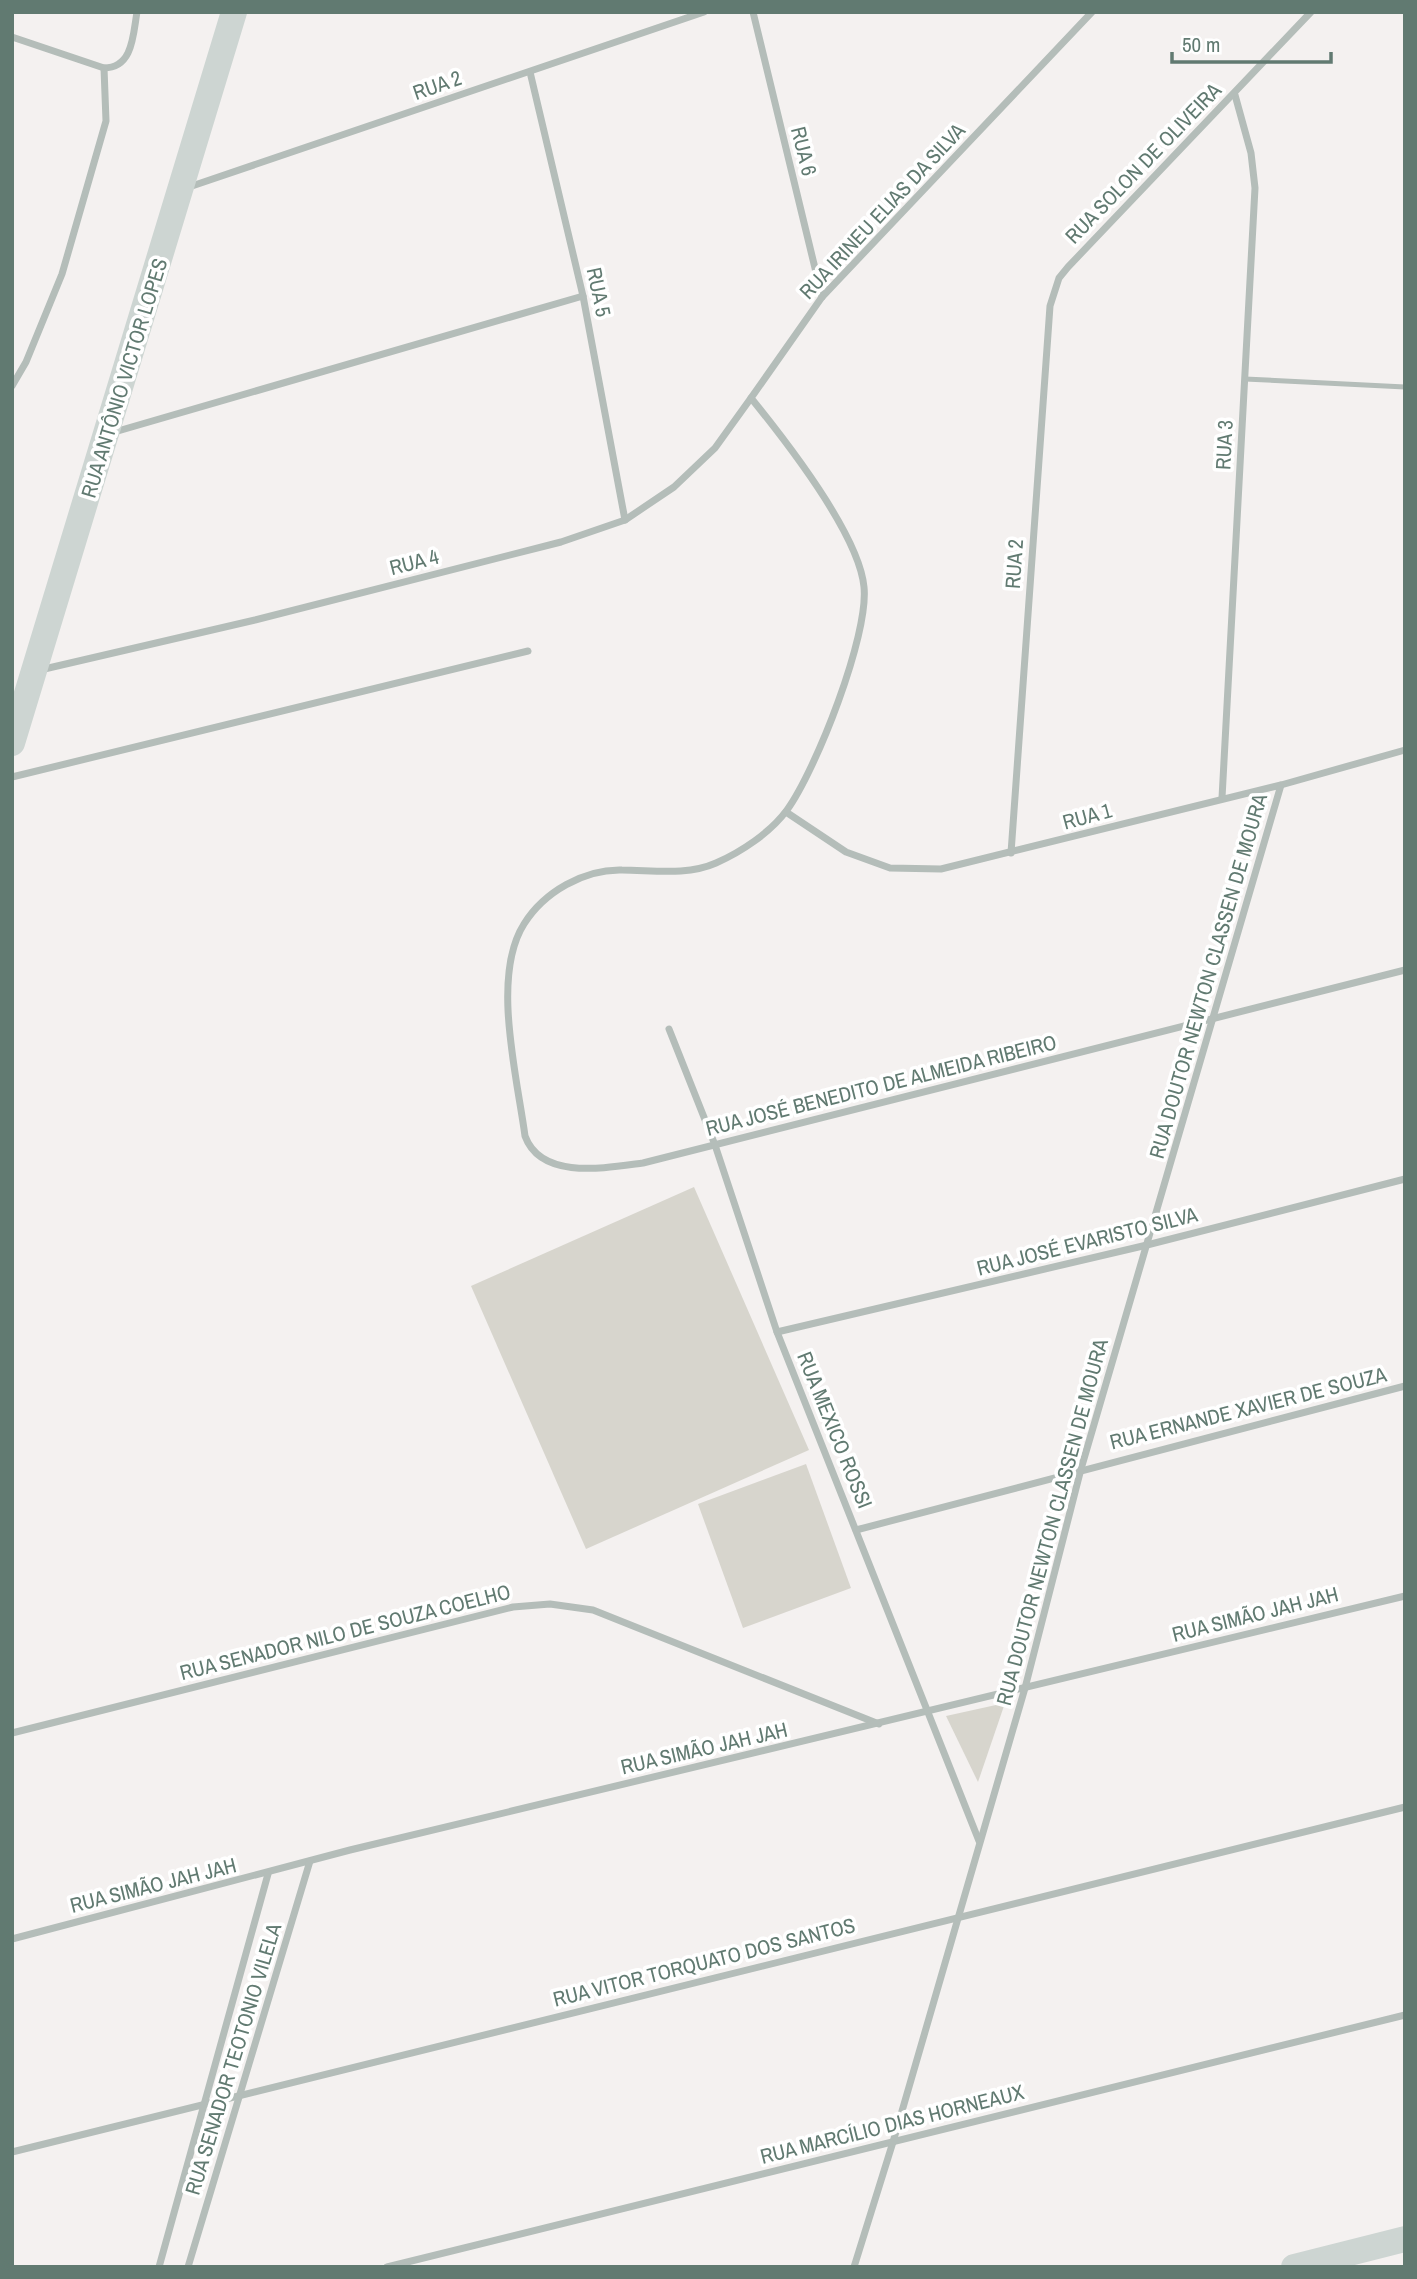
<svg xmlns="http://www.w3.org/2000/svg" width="1417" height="2279" font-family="'Archivo Narrow',sans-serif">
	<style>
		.green { fill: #d7d5cd }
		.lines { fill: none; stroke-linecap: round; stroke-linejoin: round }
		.service { stroke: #b4bdb9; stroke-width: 5 }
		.minor { stroke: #b4bdb9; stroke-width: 7 }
		.secondary { stroke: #cdd5d2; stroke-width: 26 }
		.labels { text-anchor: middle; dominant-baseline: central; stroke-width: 7; stroke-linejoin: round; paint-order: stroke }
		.street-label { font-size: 21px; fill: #617a71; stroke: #fff }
	</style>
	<rect width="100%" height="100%" fill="#f4f1f0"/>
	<!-- green -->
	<g class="green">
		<polygon points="694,1187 809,1450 586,1549 471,1286"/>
		<polygon points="806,1464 851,1588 743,1628 698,1504"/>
		<polygon points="1005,1703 978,1782 946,1716"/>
	</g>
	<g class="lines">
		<!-- service -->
		<polyline class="service" points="1245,379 1405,387"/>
		<!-- minor -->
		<g class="minor">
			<polyline points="753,12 822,297"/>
			<path d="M1092 12 822 297 751 398C785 440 859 535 864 587 869 635 816 770 787 810 770 833 741 852 716 863 687 876 652 870 622 870 584 869 544 892 524 924 491 976 517 1076 525 1136 541 1180 605 1168 643 1163L1405 970"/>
			<path d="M12 37 104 68C133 68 133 35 137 12"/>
			<polyline points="530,72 583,296 625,520"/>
			<polyline points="189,187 704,12"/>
			<polyline points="12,386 26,362 62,274 106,121 104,68"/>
			<polyline points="111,433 583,296"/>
			<polyline points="40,670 255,620 561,542 625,520 674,487 715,448 751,398"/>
			<polyline points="12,777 528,651"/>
			<polyline points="1222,798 1255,188 1251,153 1235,95"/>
			<polyline points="786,812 846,852 890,868 941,869 1281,785 1405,750"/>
			<polyline points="1011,853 1050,306 1059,278 1068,267 1311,12"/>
			<polyline points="669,1029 715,1145 777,1332 979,1841"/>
			<polyline points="777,1332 1147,1245 1405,1179"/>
			<polyline points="856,1530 1405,1386"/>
			<polyline points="12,1733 513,1607 550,1604 593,1610 879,1724"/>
			<polyline points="12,1939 350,1850 1405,1596"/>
			<polyline points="12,2152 1405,1807"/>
			<polyline points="159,2267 268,1874"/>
			<polyline points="188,2267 310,1861"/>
			<polyline points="387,2267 1405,2015"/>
			<polyline points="854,2267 893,2142 1025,1688 1081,1469 1281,785"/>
		</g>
		<!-- secondary -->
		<g class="secondary">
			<polyline points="12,743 234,12"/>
			<polyline points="1294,2267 1405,2239"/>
		</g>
	</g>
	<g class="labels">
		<!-- street labels -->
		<g class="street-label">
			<text transform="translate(437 85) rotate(-19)">RUA 2</text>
			<text transform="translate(804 151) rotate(76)">RUA 6</text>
			<text transform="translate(1143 163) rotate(-46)">RUA SOLON DE OLIVEIRA</text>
			<text transform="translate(882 211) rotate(-47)">RUA IRINEU ELIAS DA SILVA</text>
			<text transform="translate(599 292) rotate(78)">RUA 5</text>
			<text transform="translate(124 378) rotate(-73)">RUA ANTÔNIO VICTOR LOPES</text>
			<text transform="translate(1224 445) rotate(-87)">RUA 3</text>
			<text transform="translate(414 562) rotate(-14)">RUA 4</text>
			<text transform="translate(1014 564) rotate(-86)">RUA 2</text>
			<text transform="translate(1087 816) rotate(-15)">RUA 1</text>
			<text transform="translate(1208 976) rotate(-74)">RUA DOUTOR NEWTON CLASSEN DE MOURA</text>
			<text transform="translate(881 1085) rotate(-14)">RUA JOSÉ BENEDITO DE ALMEIDA RIBEIRO</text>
			<text transform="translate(1087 1241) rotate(-14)">RUA JOSÉ EVARISTO SILVA</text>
			<text transform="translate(1248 1408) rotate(-14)">RUA ERNANDE XAVIER DE SOUZA</text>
			<text transform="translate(835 1430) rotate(68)">RUA MEXICO ROSSI</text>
			<text transform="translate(1052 1522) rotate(-75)">RUA DOUTOR NEWTON CLASSEN DE MOURA</text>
			<text transform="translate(1255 1614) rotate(-14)">RUA SIMÃO JAH JAH</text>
			<text transform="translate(345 1632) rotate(-14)">RUA SENADOR NILO DE SOUZA COELHO</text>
			<text transform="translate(704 1748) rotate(-13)">RUA SIMÃO JAH JAH</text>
			<text transform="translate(153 1885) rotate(-14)">RUA SIMÃO JAH JAH</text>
			<text transform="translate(704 1962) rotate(-14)">RUA VITOR TORQUATO DOS SANTOS</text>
			<text transform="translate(233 2059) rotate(-73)">RUA SENADOR TEOTONIO VILELA</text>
			<text transform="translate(892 2124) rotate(-14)">RUA MARCÍLIO DIAS HORNEAUX</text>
		</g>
	</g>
	<!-- border -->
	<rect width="1417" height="2279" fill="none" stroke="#617a71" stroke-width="28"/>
	<!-- scale -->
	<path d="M1172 52v10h159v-10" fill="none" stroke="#617a71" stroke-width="3.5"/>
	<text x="1182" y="52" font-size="21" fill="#617a71" stroke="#ffffff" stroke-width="5" paint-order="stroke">50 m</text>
</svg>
